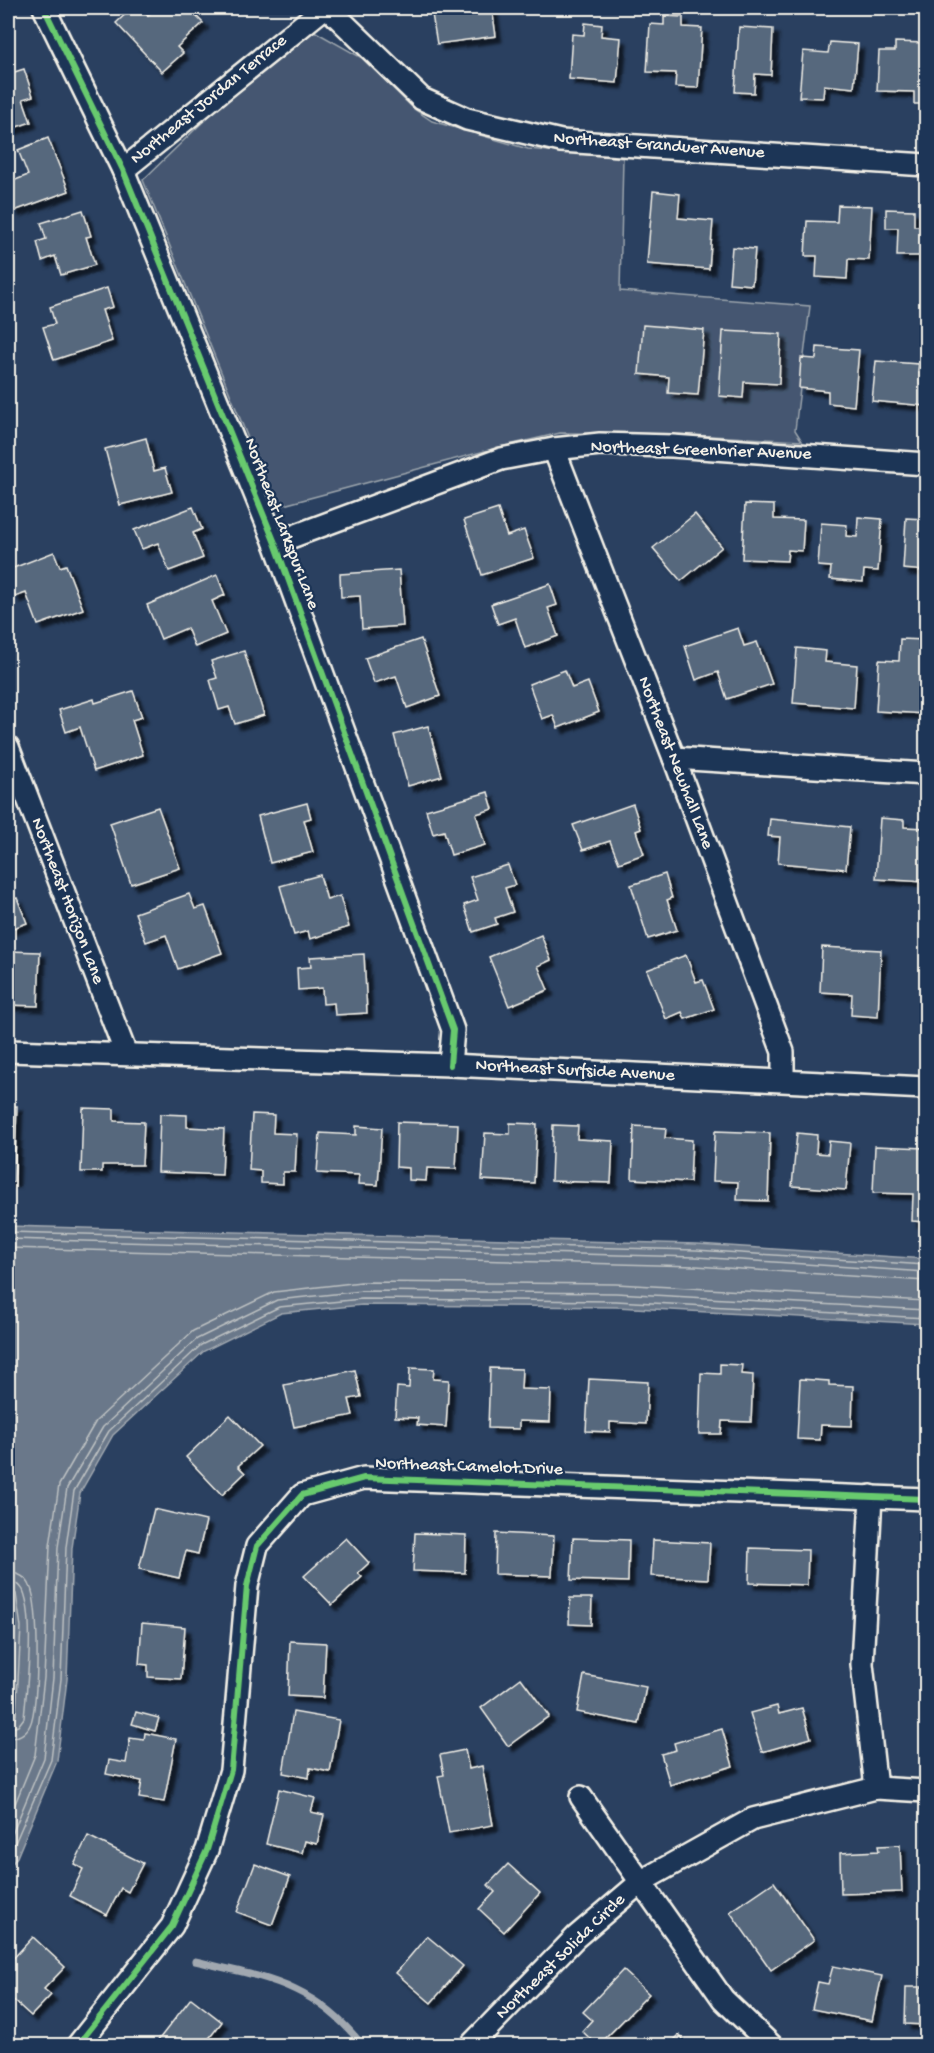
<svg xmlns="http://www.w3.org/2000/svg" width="934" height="2053" font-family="'Gochi Hand',sans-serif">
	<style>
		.green { fill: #445771; stroke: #9ca4ac; stroke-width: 1.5 }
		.water { fill: #6a788a; stroke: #a1a8b0; stroke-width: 1.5 }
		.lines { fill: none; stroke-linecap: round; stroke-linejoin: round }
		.shore { stroke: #bdc1c2; stroke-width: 1.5 }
		.stream { stroke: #a1a8b0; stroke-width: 7 }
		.building { fill: #56677d; stroke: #f4f1e8; stroke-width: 1.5; filter: url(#shadow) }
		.minor-casing { stroke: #f4f1e8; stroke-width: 26 }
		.minor { stroke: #1d3557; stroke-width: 21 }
		.cycleway-casing { stroke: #1d3557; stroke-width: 10 }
		.cycleway { stroke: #67ca6e; stroke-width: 6 }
		.labels { text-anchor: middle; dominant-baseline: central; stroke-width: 4.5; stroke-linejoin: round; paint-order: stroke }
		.street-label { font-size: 18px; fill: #f4f1e8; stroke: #1d3557 }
	</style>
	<defs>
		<filter id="shadow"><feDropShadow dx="5.5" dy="5.5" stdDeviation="1.5" flood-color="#0009"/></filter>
	</defs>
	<rect width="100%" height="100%" fill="#2a4060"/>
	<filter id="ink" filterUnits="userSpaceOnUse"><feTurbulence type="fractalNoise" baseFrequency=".0167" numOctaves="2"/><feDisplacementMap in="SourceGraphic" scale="12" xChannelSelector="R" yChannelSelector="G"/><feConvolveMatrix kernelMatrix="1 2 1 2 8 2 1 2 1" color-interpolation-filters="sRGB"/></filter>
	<g filter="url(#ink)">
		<!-- green -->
		<polygon class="green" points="314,31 362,58 414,109 432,121 528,149 623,158 620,291 810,306 795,430 802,441 673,434 560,433 500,447 276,507 143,180 211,114"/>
		<!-- water -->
		<polygon class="water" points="8,1226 697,1244 926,1259 926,1324 616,1307 362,1305 281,1313 204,1351 113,1435 80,1493 72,1548 67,1679 57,1761 17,1857 8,1869 8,1759 15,1627 8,1577"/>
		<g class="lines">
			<!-- shore -->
			<g class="shore">
				<polyline points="8,1232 696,1250 926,1265"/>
				<polyline points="8,1239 696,1257 926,1272"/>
				<polyline points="8,1248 696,1266 926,1281"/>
				<path d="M8 1572C17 1573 26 1576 30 1586 40 1604 39 1707 30 1725 26 1734 17 1738 8 1738"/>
				<path d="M8 1581C14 1582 20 1584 23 1590 35 1618 27 1686 24 1718L18 1726 8 1729"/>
				<polyline points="8,1589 16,1594 21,1627 16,1715 14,1720 8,1722"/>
				<polyline points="8,1821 35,1755 44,1678 50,1546 59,1485 96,1421 193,1331 274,1292 361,1282 616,1284 926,1301"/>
				<polyline points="8,1844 44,1758 53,1678 58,1547 67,1488 103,1427 197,1339 277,1300 362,1291 616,1293 926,1310"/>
				<polyline points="8,1859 51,1760 61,1679 66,1547 74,1491 109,1431 201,1345 279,1307 362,1299 616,1301 926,1318"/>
			</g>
			<!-- stream -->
			<path class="stream" d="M195 1961C267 1978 315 1984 363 2046"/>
		</g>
		<!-- building -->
		<g class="building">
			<polygon points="132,8 141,8 148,15 157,8 188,8 203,23 177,47 183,53 162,72 116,23"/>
			<polygon points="444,8 492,8 496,36 437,44 432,14 444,12"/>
			<polygon points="664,16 683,17 683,27 702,28 698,88 675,87 676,73 647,72 650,24 664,25"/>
			<polygon points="585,23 602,25 601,36 621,38 617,83 569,79 572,34 584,35"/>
			<polygon points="739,27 773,29 771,75 755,74 754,93 735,92"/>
			<polygon points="830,42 858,44 854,88 824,85 823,98 799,97 803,51 828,53"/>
			<polygon points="895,42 926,43 926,104 914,104 914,92 877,91 879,51 895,51"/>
			<polygon points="24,69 33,96 23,99 31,122 8,130 8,74"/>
			<polygon points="48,138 69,191 14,211 8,193 8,183 28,175 18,150"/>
			<polygon points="653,191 680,194 678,218 713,221 709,269 647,264"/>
			<polygon points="838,205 872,206 869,260 848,259 847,279 816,277 817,256 805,256 807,221 837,222"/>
			<polygon points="886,209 914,210 914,226 926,226 926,269 924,269 924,256 897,256 898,228 886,228"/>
			<polygon points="83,210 91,236 86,237 95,265 61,275 55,256 42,261 37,242 46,239 41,223"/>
			<polygon points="732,247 755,249 752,285 729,283"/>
			<polygon points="107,288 113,307 102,310 112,341 54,360 43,327 55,324 50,307"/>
			<polygon points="643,325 704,330 698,395 668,393 669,377 639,374"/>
			<polygon points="723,331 781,334 779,384 744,382 743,398 719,396"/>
			<polygon points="817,347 859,350 854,406 828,403 828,391 799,388 801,358 816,359"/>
			<polygon points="876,361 919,364 918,371 926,372 926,406 872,401"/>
			<polygon points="146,438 154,471 165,468 172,492 120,505 105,449"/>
			<polygon points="745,504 774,505 774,519 804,520 802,551 788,550 787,561 742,559"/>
			<polygon points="193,507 202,529 193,533 203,558 169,571 158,543 142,549 134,530"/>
			<polygon points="498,509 507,536 524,530 534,558 482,575 464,520"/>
			<polygon points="695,514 722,547 681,581 653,548"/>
			<polygon points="858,517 882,519 878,571 864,570 863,582 830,579 831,567 818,566 821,523 847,525 846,536 857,537"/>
			<polygon points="906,518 925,519 926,571 903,569"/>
			<polygon points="54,552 60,567 66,565 83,609 38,625 26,593 15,597 8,579 8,570"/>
			<polygon points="399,570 403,626 362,629 360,596 341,597 340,574"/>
			<polygon points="217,575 225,595 212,601 226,634 195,647 187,628 161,639 147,605"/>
			<polygon points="550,584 557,605 548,608 558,636 525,648 515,618 498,624 491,604"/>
			<polygon points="738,628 744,646 757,642 772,684 727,699 718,672 696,680 685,646"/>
			<polygon points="421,639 440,696 407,708 396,676 374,683 365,658"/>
			<polygon points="900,639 926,640 926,714 876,711 879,660 899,661"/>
			<polygon points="797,648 826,651 825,662 857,665 854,708 793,703"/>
			<polygon points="244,651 264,715 235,724 229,707 219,710 210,680 217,678 211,661"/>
			<polygon points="565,670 572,688 588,682 599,712 558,728 553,715 542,719 529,684"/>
			<polygon points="133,691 142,717 132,720 143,755 94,771 80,727 66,732 59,710 94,699 95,703"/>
			<polygon points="428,726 442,776 408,786 394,735"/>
			<polygon points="488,792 493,809 476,814 485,845 451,855 444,831 433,834 426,810"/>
			<polygon points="307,803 311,818 304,820 313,852 270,863 258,816"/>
			<polygon points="633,804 641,829 636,831 644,854 619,863 610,841 583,850 573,825"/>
			<polygon points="158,807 180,868 131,884 110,823"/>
			<polygon points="880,818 904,820 904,827 926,828 926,882 876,879"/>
			<polygon points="770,819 850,827 846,869 778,863 780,837 768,836"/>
			<polygon points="508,865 515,885 505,888 513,912 495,918 497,924 473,932 464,905 478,900 470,877"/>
			<polygon points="665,874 672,898 667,900 677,930 648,939 631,885"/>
			<polygon points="320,875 327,900 340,896 349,927 310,939 308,931 294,935 280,886"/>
			<polygon points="8,890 11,900 17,898 27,923 8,930"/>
			<polygon points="189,894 195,909 205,906 222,953 178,969 166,935 146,942 135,913"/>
			<polygon points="541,935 551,960 538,966 548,990 509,1006 489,957"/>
			<polygon points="822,947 881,950 878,1017 851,1015 852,994 820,992"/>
			<polygon points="8,951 40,952 38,1006 8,1005"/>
			<polygon points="364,954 367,1013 335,1015 334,1003 323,1004 322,988 298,990 297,968 311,967 310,957"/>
			<polygon points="686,955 696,982 703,980 714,1009 685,1019 682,1012 666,1019 647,970"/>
			<polygon points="8,1106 17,1106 14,1182 8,1182"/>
			<polygon points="83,1108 114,1109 114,1121 144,1122 142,1165 102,1165 102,1172 81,1172"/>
			<polygon points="160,1114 187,1115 187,1127 224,1129 222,1175 158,1172"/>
			<polygon points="252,1114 274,1115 273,1133 297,1134 295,1172 283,1172 283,1184 261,1183 261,1171 249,1170"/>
			<polygon points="397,1122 458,1124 456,1169 427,1168 426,1181 409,1180 409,1168 396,1167"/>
			<polygon points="510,1123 537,1124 534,1183 482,1180 485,1133 510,1134"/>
			<polygon points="553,1125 578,1126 577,1139 613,1141 611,1183 551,1181"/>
			<polygon points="356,1126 382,1128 378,1185 358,1184 359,1175 317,1173 320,1133 356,1135"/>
			<polygon points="634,1126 666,1128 665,1138 692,1140 690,1182 632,1179"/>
			<polygon points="715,1131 770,1133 768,1201 737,1200 738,1182 713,1181"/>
			<polygon points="797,1133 817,1135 816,1153 828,1154 829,1141 850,1143 846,1190 792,1186"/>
			<polygon points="875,1146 926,1148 926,1222 912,1221 913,1194 873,1193"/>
			<polygon points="720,1364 742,1365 741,1374 753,1375 751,1422 722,1421 721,1434 699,1434 701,1373 720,1374"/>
			<polygon points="410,1368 434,1369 433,1379 449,1380 446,1427 417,1425 418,1418 395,1417 397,1387 409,1388"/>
			<polygon points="490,1368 522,1369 521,1389 551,1390 550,1422 519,1421 519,1429 488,1428"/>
			<polygon points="355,1370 361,1397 349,1399 353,1415 294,1427 284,1385"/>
			<polygon points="589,1379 648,1382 646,1424 610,1422 610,1432 586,1431"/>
			<polygon points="800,1379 829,1381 829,1385 853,1386 852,1426 821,1425 820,1440 797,1439"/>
			<polygon points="230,1415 260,1446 238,1466 245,1473 222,1495 186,1457"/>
			<polygon points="154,1509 206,1521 198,1554 186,1551 179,1578 139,1569"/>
			<polygon points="415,1533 466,1535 465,1573 413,1571"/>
			<polygon points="496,1533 554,1536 552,1576 495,1574"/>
			<polygon points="346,1538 369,1563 358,1573 362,1577 332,1605 304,1576"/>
			<polygon points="573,1538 629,1540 628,1582 571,1580"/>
			<polygon points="653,1540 710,1543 708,1579 651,1576"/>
			<polygon points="750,1548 808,1550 807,1585 749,1583"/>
			<polygon points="925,1553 926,1553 926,1600 923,1600"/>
			<polygon points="570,1598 592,1598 591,1625 569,1624"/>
			<polygon points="142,1623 185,1627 181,1679 148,1677 148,1665 139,1664"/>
			<polygon points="290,1641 326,1643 323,1698 288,1696"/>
			<polygon points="584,1675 646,1687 639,1724 577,1712"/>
			<polygon points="521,1678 549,1716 508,1746 481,1708"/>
			<polygon points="777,1706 779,1714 802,1708 811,1738 762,1752 750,1713"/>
			<polygon points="136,1712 159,1718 155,1731 132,1724"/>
			<polygon points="293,1712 339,1720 330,1772 310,1768 309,1778 283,1773"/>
			<polygon points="722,1729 733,1766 670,1785 661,1754 676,1750 674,1743"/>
			<polygon points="145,1733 176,1739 164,1802 139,1798 142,1781 106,1774 109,1760 126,1763 130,1738 144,1740"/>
			<polygon points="465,1750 469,1769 482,1766 493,1825 449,1833 438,1776 444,1775 440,1755"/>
			<polygon points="279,1789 315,1798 311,1812 324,1815 317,1844 305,1841 302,1853 266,1844"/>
			<polygon points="88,1836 143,1863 128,1892 121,1888 107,1915 70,1896 83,1869 74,1864"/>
			<polygon points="900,1845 902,1892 841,1894 840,1853 879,1851 878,1846"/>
			<polygon points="255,1864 290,1877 272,1925 237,1912"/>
			<polygon points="508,1864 540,1893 504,1932 479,1909 495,1892 488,1885"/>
			<polygon points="774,1882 814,1940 771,1970 730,1912"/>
			<polygon points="427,1936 463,1966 431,2003 396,1973"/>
			<polygon points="33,1937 65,1967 44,1989 51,1995 31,2016 8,1995 8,1964"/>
			<polygon points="833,1966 882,1976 872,2021 812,2009 818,1982 828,1984"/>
			<polygon points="623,1970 649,1994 598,2046 582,2031 592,2020 583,2012"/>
			<polygon points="906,1987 926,1987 926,2025 905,2024"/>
			<polygon points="191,1998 222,2022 203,2046 159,2046 156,2043"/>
			<polygon points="679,2035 689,2046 668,2046"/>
		</g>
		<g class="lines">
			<!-- minor casing -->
			<g class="minor-casing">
				<g id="minor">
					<polyline points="44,8 123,170 275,543 453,1030 450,1065"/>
					<polyline points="328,8 422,99 467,119 561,141 926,165"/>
					<polyline points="123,170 324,8"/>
					<polyline points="554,449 674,758 783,1052 783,1080"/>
					<polyline points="275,543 501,459 554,449 600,444 672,446 926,464"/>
					<polyline points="8,747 126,1054"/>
					<polyline points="674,758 926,774"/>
					<polyline points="8,1051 450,1065 926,1088"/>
					<polyline points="871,1496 862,1664 876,1788"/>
					<polyline points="581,1797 723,1999 772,2046"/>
					<polyline points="77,2046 172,1926 207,1850 231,1770 247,1586 257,1546 302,1495 364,1478 926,1499"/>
					<polyline points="470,2046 576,1937 642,1881 753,1819 876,1788 926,1791"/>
				</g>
			</g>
			<!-- minor -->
			<use href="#minor" class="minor"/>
			<!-- cycleway casing -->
			<g class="cycleway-casing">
				<g id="cycleway">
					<polyline points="44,8 123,170 275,543 453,1030 450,1065"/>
					<polyline points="77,2046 172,1926 207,1850 231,1770 247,1586 257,1546 302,1495 364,1478 926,1499"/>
				</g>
			</g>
			<!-- cycleway -->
			<use href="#cycleway" class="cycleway"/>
		</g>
	</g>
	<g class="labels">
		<!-- street labels -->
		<g class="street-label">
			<text transform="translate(209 100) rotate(-39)">Northeast Jordan Terrace</text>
			<text transform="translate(659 146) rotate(4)">Northeast Granduer Avenue</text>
			<text transform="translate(701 451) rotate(2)">Northeast Greenbrier Avenue</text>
			<text transform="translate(281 524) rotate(69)">Northeast Larkspur Lane</text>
			<text transform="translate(675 763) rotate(69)">Northeast Newhall Lane</text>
			<text transform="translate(67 901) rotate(69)">Northeast Horizon Lane</text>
			<text transform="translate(575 1071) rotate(3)">Northeast Surfside Avenue</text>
			<text transform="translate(469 1467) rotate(2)">Northeast Camelot Drive</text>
			<text transform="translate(561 1957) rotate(-44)">Northeast Solida Circle</text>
		</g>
	</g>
	<!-- margin -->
	<rect width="934" height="2053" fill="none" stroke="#1d3557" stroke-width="30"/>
	<rect x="15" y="15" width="904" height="2023" fill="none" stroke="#f4f1e8" stroke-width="2" filter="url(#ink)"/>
</svg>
